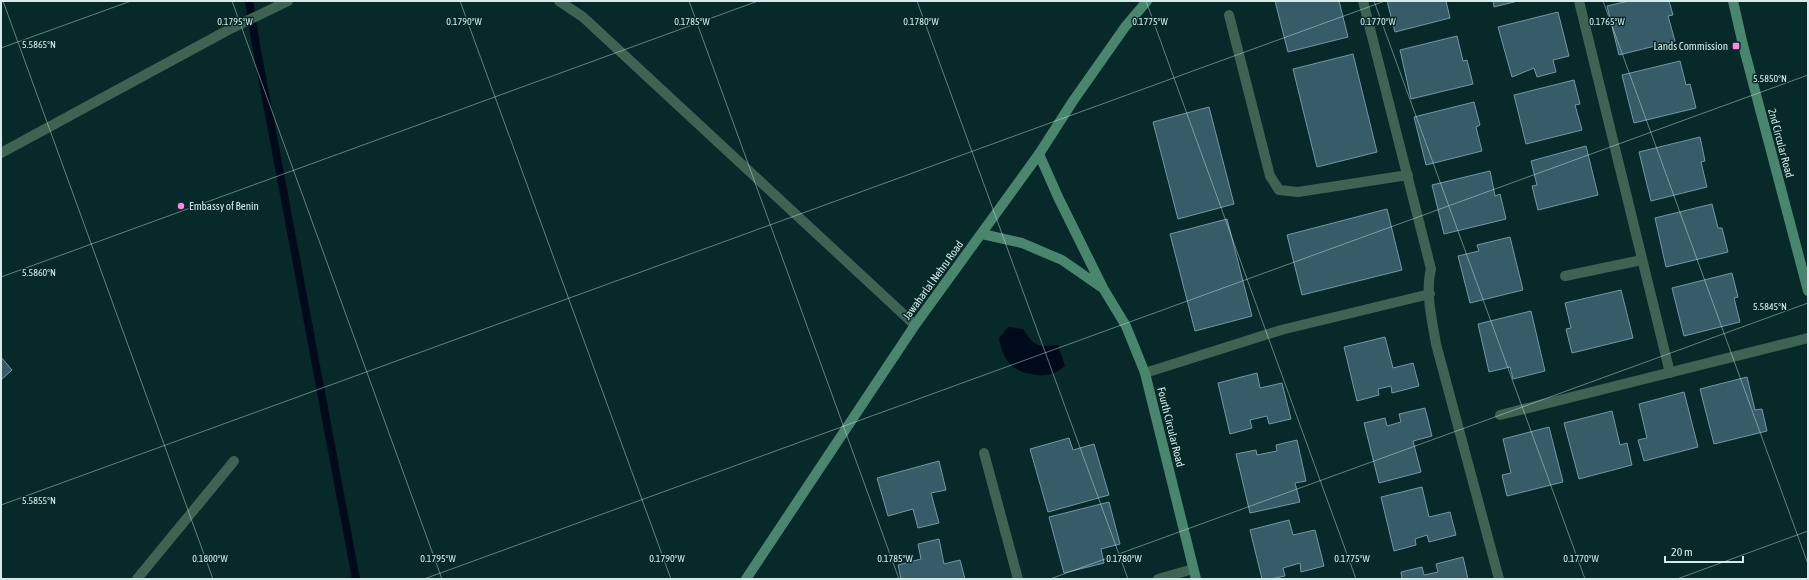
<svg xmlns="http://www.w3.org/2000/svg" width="1809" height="580" font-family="'Asap Condensed',sans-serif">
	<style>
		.water { fill: #000a1b }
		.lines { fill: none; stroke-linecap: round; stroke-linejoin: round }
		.stream { stroke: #000a1b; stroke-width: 8 }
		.building { fill: #365c68; stroke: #7198a5 }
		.lane { stroke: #3e6353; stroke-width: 10 }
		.street { stroke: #3e6353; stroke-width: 10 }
		.secondary { stroke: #49866d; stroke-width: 10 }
		.ticks { fill: none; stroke: #d5ebea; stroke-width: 1; stroke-opacity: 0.45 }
		.poi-dot { fill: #f987e8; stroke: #082929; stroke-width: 1.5 }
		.labels { text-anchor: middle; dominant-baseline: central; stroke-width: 3; stroke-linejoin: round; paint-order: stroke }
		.poi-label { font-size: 11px; fill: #d5ebea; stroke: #082929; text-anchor: end }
		.street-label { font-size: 11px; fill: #d5ebea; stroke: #082929 }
		.ticks-label { font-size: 10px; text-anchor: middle; fill: #d5ebea; stroke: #082929; stroke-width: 3; stroke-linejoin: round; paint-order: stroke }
	</style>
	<rect width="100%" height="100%" fill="#082929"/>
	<!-- water -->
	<path class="water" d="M1008 327 1023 329C1035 347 1037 347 1058 345L1065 366C1055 374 1049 376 1037 375 1012 372 1003 361 999 338Z"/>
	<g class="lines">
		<!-- stream -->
		<polyline class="stream" points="249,1 256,45 356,579"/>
	</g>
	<!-- building -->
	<g class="building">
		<polygon points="1275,1 1339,1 1348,37 1288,52"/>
		<polygon points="1387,1 1446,1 1450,18 1395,32"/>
		<polygon points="1493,1 1518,1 1494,7"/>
		<polygon points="1629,1 1669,1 1673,15 1668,16 1675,41 1619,55 1607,6"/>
		<polygon points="1558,12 1569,56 1553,60 1556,72 1537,77 1534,68 1512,77 1498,27"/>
		<polygon points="1457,36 1463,61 1467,60 1473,84 1411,99 1400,50"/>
		<polygon points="1353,54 1377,152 1317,167 1293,69"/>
		<polygon points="1680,61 1686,85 1690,84 1696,108 1634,123 1622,75"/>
		<polygon points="1574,80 1580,104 1575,105 1582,130 1526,144 1514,95"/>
		<polygon points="1474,102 1480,125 1476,127 1482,151 1426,165 1414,117"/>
		<polygon points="1209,107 1234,204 1178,219 1153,122"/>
		<polygon points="1700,137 1705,161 1701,162 1707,187 1651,201 1639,152"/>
		<polygon points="1586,146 1598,195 1538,210 1532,186 1537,185 1531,161"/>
		<polygon points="1490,171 1495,196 1500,194 1506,219 1444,234 1432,185"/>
		<polygon points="1712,204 1718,228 1722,228 1728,252 1666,267 1655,218"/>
		<polygon points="1387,209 1402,270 1302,295 1287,235"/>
		<polygon points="1227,219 1252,316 1195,331 1170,234"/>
		<polygon points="1510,237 1523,290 1470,303 1458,256 1479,251 1477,245"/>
		<polygon points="1732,273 1738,297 1734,298 1740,322 1684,336 1672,288"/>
		<polygon points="1621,290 1633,338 1572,353 1566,329 1571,328 1565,303"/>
		<polygon points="1531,311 1545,371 1513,379 1510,367 1489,372 1478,324"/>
		<polygon points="1385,337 1393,368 1413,363 1419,386 1392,393 1391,386 1378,389 1379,395 1357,401 1344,347"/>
		<polygon points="1,357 12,370 1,380"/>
		<polygon points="1257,373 1260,388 1282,383 1291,419 1269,424 1267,416 1250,420 1252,428 1230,434 1218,383"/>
		<polygon points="1747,377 1755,410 1762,409 1767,431 1714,444 1700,389"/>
		<polygon points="1684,392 1698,447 1644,461 1638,440 1647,438 1639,404"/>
		<polygon points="1425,408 1432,436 1413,441 1421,472 1379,483 1364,423 1385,418 1387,426 1401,422 1399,414"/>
		<polygon points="1612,411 1620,445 1627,443 1632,465 1579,479 1564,423"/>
		<polygon points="1549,427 1563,482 1507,496 1502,475 1511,473 1503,439"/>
		<polygon points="1069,438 1073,450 1094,444 1109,495 1048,512 1030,449"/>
		<polygon points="1297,440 1306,481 1295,483 1300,502 1250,513 1236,454 1256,450 1257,455 1277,451 1276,445"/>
		<polygon points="939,461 946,490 931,493 939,523 918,528 913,509 888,516 877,478"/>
		<polygon points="1422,487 1429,517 1450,512 1456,535 1429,542 1427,535 1415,539 1416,545 1394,551 1381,497"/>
		<polygon points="1109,502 1120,544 1101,549 1104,563 1064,573 1049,517"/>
		<polygon points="1289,520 1293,535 1315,530 1324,566 1301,572 1300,563 1283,568 1285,576 1271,579 1262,579 1250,530"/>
		<polygon points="939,539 944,564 960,560 965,579 901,579 898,565 921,559 918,544"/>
		<polygon points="1463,557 1468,579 1402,579 1401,572 1422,567 1424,575 1438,572 1436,564"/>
	</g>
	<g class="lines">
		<!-- lane -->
		<g class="lane">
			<polyline points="559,1 583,17 915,325"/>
			<polyline points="1,153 228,30 288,1"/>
			<polyline points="984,453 1018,579"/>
			<polyline points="1158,579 1193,569"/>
		</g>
		<!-- street -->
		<g class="street">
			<path d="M1363 1 1431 269C1425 292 1432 320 1436 344L1499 579"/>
			<polyline points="1579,1 1670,373"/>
			<polyline points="1229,15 1270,176 1279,190 1298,192 1408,175"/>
			<polyline points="1565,276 1642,260"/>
			<polyline points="1145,373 1281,330 1430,294"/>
			<polyline points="1500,415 1808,338"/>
			<polyline points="137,579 234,461"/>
		</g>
		<!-- secondary -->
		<g class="secondary">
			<polyline points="1733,1 1743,45 1808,291"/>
			<polyline points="1039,154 1058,197 1103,288 1126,326 1145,373 1196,579"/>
			<polyline points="982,234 1022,243 1062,260 1101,287"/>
			<polyline points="746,579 915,325 1039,154 1073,101 1125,27 1147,1"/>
		</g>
	</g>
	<!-- ticks -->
	<path class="ticks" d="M3 1 213 579M232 1 442 579M460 1 671 579M689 1 899 579M917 1 1128 579M1146 1 1356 579M1374 1 1585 579M1603 1 1808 564M1 48 131 1M1 277 758 1M1 505 1385 1M424 579 1808 75M1050 579 1808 303M1677 579 1808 531"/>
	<!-- markers -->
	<g class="poi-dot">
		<rect x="1732" y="42" width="8" height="8" rx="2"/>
		<circle cx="181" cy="206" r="4"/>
	</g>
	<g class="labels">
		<!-- poi labels -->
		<g class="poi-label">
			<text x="1728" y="46">Lands Commission</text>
			<text x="189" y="206" text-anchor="start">Embassy of Benin</text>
		</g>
		<!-- street labels -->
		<g class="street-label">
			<text transform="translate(1781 143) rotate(75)">2nd Circular Road</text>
			<text transform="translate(933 280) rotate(-54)">Jawaharlal Nehru Road</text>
			<text transform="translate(1171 427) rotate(76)">Fourth Circular Road</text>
		</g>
	</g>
	<g class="ticks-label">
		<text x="1150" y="25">0.1775°W</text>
		<text x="1378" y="25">0.1770°W</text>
		<text x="235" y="25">0.1795°W</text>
		<text x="464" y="25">0.1790°W</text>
		<text x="692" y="25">0.1785°W</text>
		<text x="921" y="25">0.1780°W</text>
		<text x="1607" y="25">0.1765°W</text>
		<text x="39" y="48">5.5865°N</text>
		<text x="1770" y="82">5.5850°N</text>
		<text x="39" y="276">5.5860°N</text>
		<text x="1770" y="310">5.5845°N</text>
		<text x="39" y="504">5.5855°N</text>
		<text x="210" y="562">0.1800°W</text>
		<text x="438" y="562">0.1795°W</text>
		<text x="667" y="562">0.1790°W</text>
		<text x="895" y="562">0.1785°W</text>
		<text x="1124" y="562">0.1780°W</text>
		<text x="1352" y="562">0.1775°W</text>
		<text x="1581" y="562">0.1770°W</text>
	</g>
	<!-- border -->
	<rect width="1809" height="580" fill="none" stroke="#d5ebea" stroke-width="4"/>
	<!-- scale -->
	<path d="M1665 556v6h78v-6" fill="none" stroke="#d5ebea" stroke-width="2"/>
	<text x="1671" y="556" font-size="12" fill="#d5ebea" stroke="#082929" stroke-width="3" paint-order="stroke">20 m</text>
</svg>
